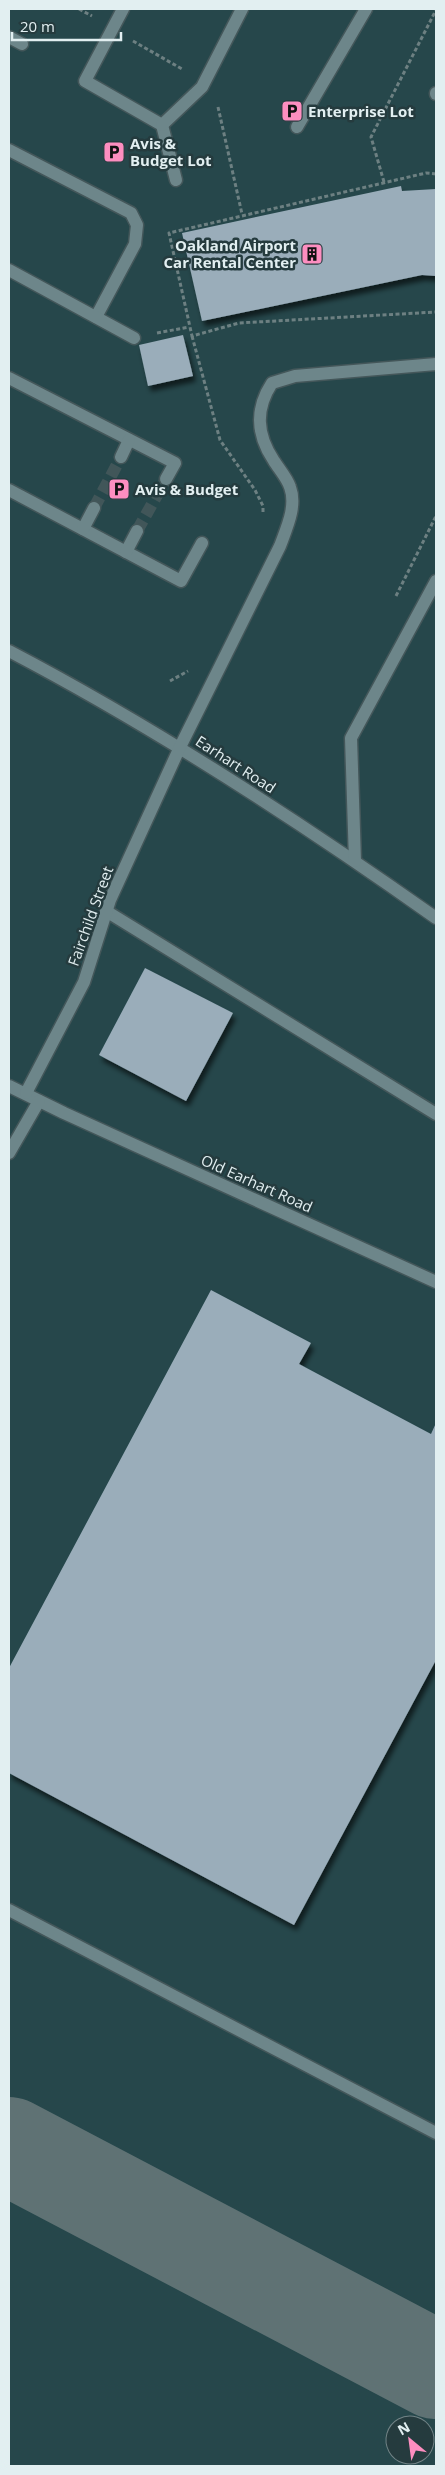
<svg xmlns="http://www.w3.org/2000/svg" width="445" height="2475" font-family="'Open Sans',sans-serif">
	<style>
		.built { fill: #26474b; fill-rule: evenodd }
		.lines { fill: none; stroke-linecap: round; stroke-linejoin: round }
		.taxiway { stroke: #5f7274; stroke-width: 98 }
		.building { fill: #9aadba; filter: url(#shadow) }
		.minor-tunnel { stroke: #415659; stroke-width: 12; stroke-dasharray: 12 6; stroke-linecap: butt }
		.minor-casing { stroke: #44575a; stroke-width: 15 }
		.path { stroke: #6d8082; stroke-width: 3; stroke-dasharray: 4 2.5; stroke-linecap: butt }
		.minor { stroke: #6d868a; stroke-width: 12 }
		.labels { text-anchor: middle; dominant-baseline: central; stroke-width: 5; stroke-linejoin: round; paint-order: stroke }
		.poi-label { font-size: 15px; font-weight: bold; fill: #e2eff1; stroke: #253b3e; text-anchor: start }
		.street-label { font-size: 15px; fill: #e2eff1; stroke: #253b3e }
	</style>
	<defs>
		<filter id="shadow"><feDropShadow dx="3" dy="5.5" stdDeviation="2.5" flood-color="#0009"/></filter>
	</defs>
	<rect width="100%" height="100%" fill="#253b3e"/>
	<!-- built -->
	<path class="built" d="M9 9H436V2466H9ZM395 2425H425V2455H395Z"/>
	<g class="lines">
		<!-- taxiway -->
		<polyline class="taxiway" points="9,2146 436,2370"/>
	</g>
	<!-- building -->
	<g class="building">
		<polygon points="401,186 402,191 436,189 436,276 422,275 202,321 182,233"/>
		<polygon points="183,335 193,376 148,386 139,345"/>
		<polygon points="145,968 233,1013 186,1101 99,1055"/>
		<polygon points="211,1290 311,1343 299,1364 431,1434 436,1423 436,1660 294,1925 9,1773 9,1668"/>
	</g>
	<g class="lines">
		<!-- minor-tunnel -->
		<g class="minor-tunnel">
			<polyline points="94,508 121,457"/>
			<polyline points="137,531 166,479"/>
		</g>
		<!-- minor casing -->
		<g class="minor-casing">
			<g id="minor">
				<polyline points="123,9 85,81 162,125 176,180"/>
				<polyline points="9,37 22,44"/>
				<polyline points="436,94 436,93"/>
				<polyline points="162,125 202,87 242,9"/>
				<polyline points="297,127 366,9"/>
				<polyline points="9,150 131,213 137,225 135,244 96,317"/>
				<polyline points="9,270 134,338"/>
				<polyline points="9,378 175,463 166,479"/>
				<polyline points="121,457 129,440"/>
				<polyline points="9,490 181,581 202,543"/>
				<polyline points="83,529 94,508"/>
				<polyline points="126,552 137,531"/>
				<path d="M9 651C158 729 299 821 436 918"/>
				<polyline points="355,861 351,738 436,581"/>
				<polyline points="106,911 436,1114"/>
				<polyline points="9,1086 64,1113 436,1282"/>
				<path d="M26 1093 84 982 110 900 180 747 280 546C287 527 297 506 290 487 287 478 279 469 274 461 256 434 255 409 272 383L295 376 436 364"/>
				<polyline points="9,1153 39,1101"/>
				<polyline points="9,1910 436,2133"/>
			</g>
		</g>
		<!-- path -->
		<g class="path">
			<polyline points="79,9 92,16"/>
			<polyline points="133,41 182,69"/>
			<polyline points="218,107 242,214"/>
			<polyline points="436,174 426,173 169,233 192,336 239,323 436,312"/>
			<polyline points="384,182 371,137 436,10"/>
			<polyline points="157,333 189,327"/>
			<polyline points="192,336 220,440 255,490 263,506 263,513"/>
			<polyline points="396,596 436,516"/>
			<polyline points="170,681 188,671"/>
		</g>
		<!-- minor -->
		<use href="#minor" class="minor"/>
	</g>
	<!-- icons -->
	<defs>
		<g id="parking-square" transform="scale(1.125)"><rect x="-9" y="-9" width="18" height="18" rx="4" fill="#fd8ec0" stroke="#253b3e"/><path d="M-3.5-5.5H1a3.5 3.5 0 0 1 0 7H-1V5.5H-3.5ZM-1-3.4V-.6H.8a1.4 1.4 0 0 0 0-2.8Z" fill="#111"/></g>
		<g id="building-square" transform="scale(1.125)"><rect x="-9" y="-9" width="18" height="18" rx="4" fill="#fd8ec0" stroke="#253b3e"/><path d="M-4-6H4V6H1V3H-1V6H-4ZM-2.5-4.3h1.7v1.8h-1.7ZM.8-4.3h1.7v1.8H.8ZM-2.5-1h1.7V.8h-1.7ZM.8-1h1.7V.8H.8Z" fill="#111"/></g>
	</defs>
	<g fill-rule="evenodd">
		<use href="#parking-square" x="292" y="111"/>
		<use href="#parking-square" x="114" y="152"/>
		<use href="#building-square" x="312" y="254"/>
		<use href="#parking-square" x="119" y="489"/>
	</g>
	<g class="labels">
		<!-- poi labels -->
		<g class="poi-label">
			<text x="308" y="111">Enterprise Lot</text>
			<text x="130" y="143">Avis &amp;<tspan x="130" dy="17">Budget Lot</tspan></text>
			<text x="296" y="245" text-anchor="end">Oakland Airport<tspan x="296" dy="17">Car Rental Center</tspan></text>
			<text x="135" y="489">Avis &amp; Budget</text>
		</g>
		<!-- street labels -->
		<g class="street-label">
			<text transform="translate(236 764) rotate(33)">Earhart Road</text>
			<text transform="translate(90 916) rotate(-70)">Fairchild Street</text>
			<text transform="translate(257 1183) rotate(24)">Old Earhart Road</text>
		</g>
	</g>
	<!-- border -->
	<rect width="445" height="2475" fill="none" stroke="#e2eff1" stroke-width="20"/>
	<!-- north arrow -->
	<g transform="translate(410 2440) rotate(331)"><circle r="24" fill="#253b3e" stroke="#718386"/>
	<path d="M0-4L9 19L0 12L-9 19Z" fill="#fd8ec0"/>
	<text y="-8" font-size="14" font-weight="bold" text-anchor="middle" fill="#e2eff1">N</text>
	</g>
	<!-- scale -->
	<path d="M12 32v8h109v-8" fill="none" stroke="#e2eff1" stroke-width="2.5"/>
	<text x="20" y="32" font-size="15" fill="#e2eff1" stroke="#253b3e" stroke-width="4" paint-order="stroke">20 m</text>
</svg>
